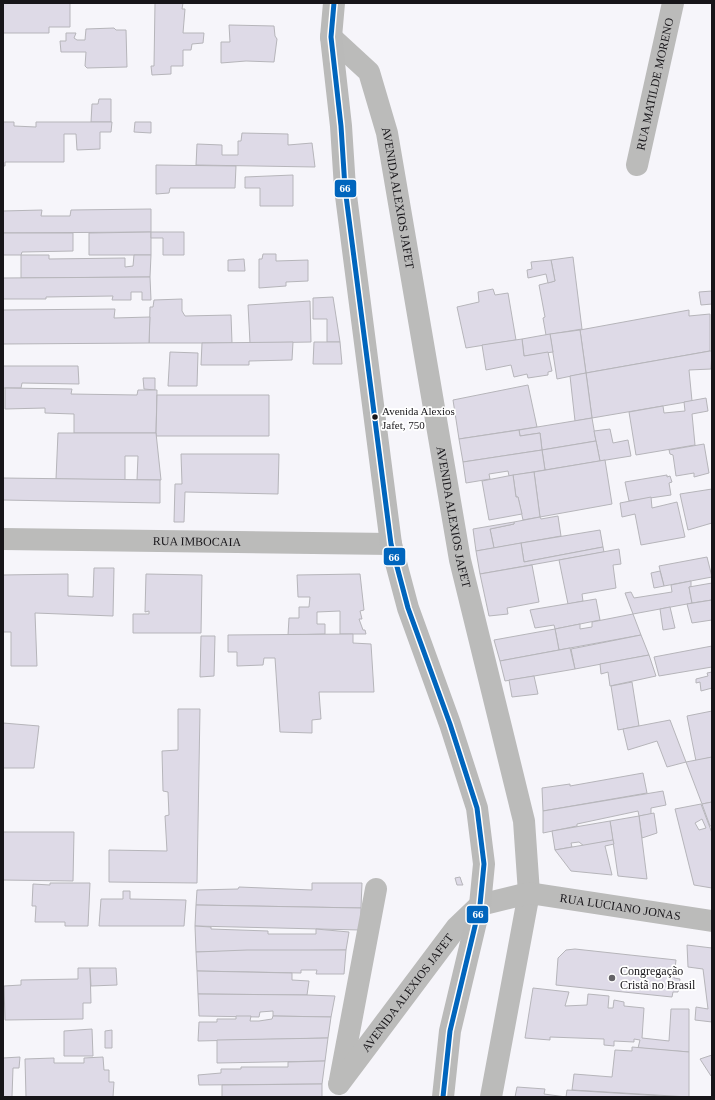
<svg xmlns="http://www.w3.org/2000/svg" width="715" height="1100" font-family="Georgia,serif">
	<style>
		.building { fill: #dedae7; stroke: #b6b5ba; fill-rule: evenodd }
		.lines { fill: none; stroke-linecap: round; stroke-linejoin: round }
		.minor { stroke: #bbbbba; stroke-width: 22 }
		.secondary { stroke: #babab9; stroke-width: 22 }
		.bus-1-casing { stroke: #fff; stroke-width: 8 }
		.bus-1 { stroke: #0065bd; stroke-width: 5 }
		.bus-dot { fill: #171519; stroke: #fff; stroke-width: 1.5 }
		.poi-dot { fill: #656368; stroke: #fff; stroke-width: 1.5 }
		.labels { text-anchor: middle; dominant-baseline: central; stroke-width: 3.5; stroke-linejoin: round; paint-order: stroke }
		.bus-label { font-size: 11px; fill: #171519; stroke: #fff; text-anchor: start }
		.street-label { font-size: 12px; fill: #171519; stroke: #fff }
		.poi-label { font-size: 12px; fill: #171519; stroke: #fff; text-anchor: start }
		.line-badge { stroke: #fff; stroke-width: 1.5 }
		.badge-label { font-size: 11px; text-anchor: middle; font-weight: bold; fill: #fff }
	</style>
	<rect width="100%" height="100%" fill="#f6f5fa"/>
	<!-- building -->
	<g class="building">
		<polygon points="3,3 70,3 70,27 49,27 49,33 3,33"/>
		<polygon points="155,3 183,3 182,9 185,9 183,33 204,33 203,43 192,44 191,50 183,50 183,66 171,66 171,74 152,75 151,66 154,66"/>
		<polygon points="229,25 274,26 275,36 277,39 274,62 246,61 221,63 221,42 230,42"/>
		<polygon points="114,28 116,30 126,30 127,67 87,68 85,66 86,52 61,52 60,41 66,41 66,33 76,33 74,38 77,40 85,40 86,29"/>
		<polygon points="99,99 111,99 111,122 91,122 92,104 98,104"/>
		<polygon points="3,122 14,122 14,126 36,127 36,122 112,122 111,132 100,132 100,149 77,150 76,134 64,134 64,162 5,162 5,166 3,166"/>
		<polygon points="135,122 151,122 151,133 134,132"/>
		<polygon points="242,133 288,134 288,145 312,143 315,167 196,165 197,144 222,145 222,155 238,155 238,141 241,141"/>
		<polygon points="156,165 236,166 235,188 170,188 169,193 156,194"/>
		<polygon points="293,175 293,206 260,206 260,188 245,188 245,177"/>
		<polygon points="151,209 151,232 3,233 3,211 42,210 41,216 70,216 71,210"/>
		<polygon points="151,232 151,255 89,255 89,233"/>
		<polygon points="151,232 184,232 184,255 163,255 163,238 151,238"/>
		<polygon points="3,233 73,233 73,251 22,252 21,255 3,255"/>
		<polygon points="263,254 276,254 276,261 308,260 308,281 286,282 286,286 259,288 259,259 262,259"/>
		<polygon points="21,255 49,255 49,259 125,258 125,267 133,266 134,255 151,255 150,277 21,278"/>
		<polygon points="573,257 582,329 546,335 543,318 545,317 539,285 555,281 551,260"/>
		<polygon points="244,259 245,271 228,271 228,260"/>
		<polygon points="551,260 555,281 548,283 546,274 528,278 527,270 532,269 531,262"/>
		<polygon points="150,277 151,300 142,300 142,292 131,292 131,300 112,300 113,296 46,297 46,299 3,299 3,278"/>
		<polygon points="493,289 495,295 508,293 516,340 466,348 457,307 479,302 478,292"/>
		<polygon points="712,291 712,304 701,305 699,292"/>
		<polygon points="333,297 340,342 327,342 327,319 313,319 313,298"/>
		<polygon points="182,299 182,311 185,316 231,315 232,343 149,343 150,307 153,307 154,300"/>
		<polygon points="310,301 311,342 250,343 248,305"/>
		<polygon points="115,309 114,318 150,317 149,343 3,344 3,310"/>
		<polygon points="689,310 689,316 710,314 710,351 586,373 580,330"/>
		<polygon points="580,330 586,373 557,379 550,334"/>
		<polygon points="550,334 553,352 524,356 522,339"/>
		<polygon points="522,339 524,356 548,352 552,371 548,372 548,375 528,378 527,374 514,377 511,365 486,370 482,345"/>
		<polygon points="293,342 292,360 249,361 249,365 201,365 202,343"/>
		<polygon points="314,342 340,342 342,364 313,364"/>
		<polygon points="710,351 712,351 711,369 689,370 692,401 592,418 586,373"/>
		<polygon points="170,352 198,353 197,386 168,386"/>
		<polygon points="3,366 78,366 79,384 22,383 21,388 3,388"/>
		<polygon points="586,373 592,418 575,421 570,376"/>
		<polygon points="143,378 155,378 155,390 144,389"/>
		<polygon points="528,385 537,427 459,439 453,400"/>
		<polygon points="5,388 72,389 71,394 137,395 138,390 157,390 156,433 74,433 74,414 45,413 45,408 5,409"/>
		<polygon points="157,395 269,395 269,436 156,436"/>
		<polygon points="706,398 708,411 692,414 695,445 636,455 629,412 663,406 664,413 685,411 684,402"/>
		<polygon points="592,418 596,441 542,450 540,433 520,436 519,430"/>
		<polygon points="610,429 613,443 628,440 631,456 600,461 594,431"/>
		<polygon points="519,430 520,436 540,433 542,450 463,462 459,439"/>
		<polygon points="58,433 156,433 161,480 137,480 138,456 125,456 125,480 56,479"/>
		<polygon points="596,441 600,461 545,470 542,450"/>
		<polygon points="704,444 709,473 694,477 694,473 676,476 673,455 670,454 669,450"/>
		<polygon points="542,450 545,470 509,476 508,471 489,474 490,479 466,483 463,462"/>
		<polygon points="181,454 279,454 278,494 185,492 184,522 174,522 175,484 182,484"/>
		<polygon points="605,460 612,504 540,517 534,472"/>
		<polygon points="534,472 540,517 523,520 518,497 516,497 513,475"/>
		<polygon points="513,475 516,497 518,497 522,514 489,520 482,481"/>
		<polygon points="667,475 667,477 670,476 672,482 669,483 671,495 629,501 625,482"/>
		<polygon points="3,478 160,480 160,503 3,500"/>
		<polygon points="712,489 712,523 688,530 680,494"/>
		<polygon points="651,497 652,508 677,502 685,537 641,545 635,514 622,517 620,503"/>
		<polygon points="558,516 561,536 494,548 490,529 514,524 514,522 540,517 541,519"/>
		<polygon points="514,522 514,524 490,529 494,548 476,551 473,529"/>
		<polygon points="600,530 603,547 524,562 521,543"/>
		<polygon points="521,543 524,562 603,547 604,552 480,574 476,551"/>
		<polygon points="619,549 621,564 613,565 616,588 582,594 583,601 568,604 559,560"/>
		<polygon points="707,557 712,577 664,586 659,566"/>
		<polygon points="532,565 539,602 507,608 508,614 489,616 480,574"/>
		<polygon points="94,568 114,568 113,616 35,613 37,666 11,666 11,632 3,632 3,575 68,574 68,596 93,597"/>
		<polygon points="660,571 664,586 654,588 651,573"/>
		<polygon points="146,574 202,575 201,633 133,633 133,614 149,614 149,611 145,612"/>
		<polygon points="360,574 364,610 360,611 362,619 359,619 363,630 365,630 366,634 340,634 340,611 317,612 317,624 325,624 325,634 288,635 289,618 299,618 299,607 309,607 310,597 298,597 297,575"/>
		<polygon points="691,581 691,587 689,587 692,603 687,604 633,614 625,593 631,592 634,598 672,592 671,585"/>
		<polygon points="712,583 712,600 692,603 689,587"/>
		<polygon points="596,599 600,620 555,629 554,625 535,628 530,610"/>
		<polygon points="712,600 712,620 692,623 687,604"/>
		<polygon points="670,607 675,628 663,630 660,609"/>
		<polygon points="633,614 641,635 559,650 555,629 580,624 580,629 592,627 592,622"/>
		<polygon points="555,629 559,650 500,661 494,640"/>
		<polygon points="353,634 353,643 371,644 374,692 319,692 321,719 312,720 312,733 280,732 275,658 264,658 263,665 237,666 237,652 228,652 228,635"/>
		<polygon points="641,635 649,655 575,669 571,649"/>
		<polygon points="201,636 215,636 214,676 200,677"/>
		<polygon points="712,646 712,667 659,676 654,657"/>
		<polygon points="570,648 575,669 505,681 500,661"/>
		<polygon points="649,655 656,676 610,686 608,672 601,674 600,664"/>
		<polygon points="712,672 712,688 701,691 700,682 696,683 696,679 708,676 707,673"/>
		<polygon points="534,676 538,694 512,697 509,680"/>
		<polygon points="632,682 639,726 618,730 611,686"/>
		<polygon points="178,709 200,709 197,883 109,882 109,850 167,851 165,816 169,815 168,792 163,791 162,751 178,750"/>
		<polygon points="712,711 712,757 696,761 687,716"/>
		<polygon points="670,720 686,762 667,767 657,741 628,750 623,729"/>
		<polygon points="3,723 39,726 34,768 3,768"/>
		<polygon points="712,757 712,802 702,804 686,762"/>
		<polygon points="643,773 647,793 543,811 542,788 570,784 570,786"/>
		<polygon points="663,791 666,805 651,808 651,814 639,816 638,811 577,824 577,826 543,833 543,811"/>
		<polygon points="712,802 712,826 710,826 702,804"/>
		<path d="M701 804 712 833V888L694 885 675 809ZM702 819 706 828 699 830 695 823Z"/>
		<polygon points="654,813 657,833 642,838 639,816"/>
		<polygon points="639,816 647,879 618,876 610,821"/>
		<polygon points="610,821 613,840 584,846 579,842 571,843 572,847 555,850 552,831"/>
		<polygon points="3,832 74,832 73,881 3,880"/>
		<polygon points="613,840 614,844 605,846 612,875 571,871 555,850"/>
		<polygon points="460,877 462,883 463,885 457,885 455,878"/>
		<polygon points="50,883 90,883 88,926 65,926 65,922 35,922 36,906 32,906 33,884 50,885"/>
		<polygon points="312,883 362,883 361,908 196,905 197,890 238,889 239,887 312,890"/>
		<polygon points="123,891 130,891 130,899 186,900 184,926 99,926 101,899 123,899"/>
		<polygon points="196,905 361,908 360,930 195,926"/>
		<polygon points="195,926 211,927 211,929 268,931 268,934 316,934 316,929 349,932 346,950 196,952"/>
		<polygon points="687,945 712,948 712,1022 695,1020 696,1007 708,1009 703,969 688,967"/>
		<polygon points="575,949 676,960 674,978 680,979 678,992 673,992 672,997 556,985 558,958 566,950"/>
		<polygon points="247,950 346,950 344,974 316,974 317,970 301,970 301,973 197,971 196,952"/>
		<polygon points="78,968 90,968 91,1003 83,1003 83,1019 5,1020 4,986 21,985 21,980 78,979"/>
		<polygon points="90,968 116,968 117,985 91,986"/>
		<polygon points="197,971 292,973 292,980 309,981 307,995 198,994"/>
		<polygon points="533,988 569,992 565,1006 587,1005 588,994 609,996 608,1008 613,1008 614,1000 624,1002 624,1006 644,1008 642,1038 669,1041 671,1009 689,1009 689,1052 638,1048 640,1040 634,1039 634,1042 614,1041 614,1046 604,1045 604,1039 550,1037 550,1040 525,1038"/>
		<polygon points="198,994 307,995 335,996 331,1017 273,1016 273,1011 260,1012 259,1017 199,1016"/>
		<polygon points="236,1016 251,1016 250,1021 259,1021 272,1019 273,1016 331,1017 328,1038 198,1041 199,1022 217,1022 217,1019 236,1019"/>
		<polygon points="92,1029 93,1056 64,1056 64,1031"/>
		<polygon points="112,1030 112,1048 105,1048 105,1031"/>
		<polygon points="328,1038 325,1061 217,1063 217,1040"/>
		<polygon points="632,1047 689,1052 689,1097 572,1090 574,1074 612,1077 615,1050 632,1051"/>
		<polygon points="712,1055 712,1076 711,1076 700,1059"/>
		<polygon points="20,1057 19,1068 13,1068 12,1097 3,1097 3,1058"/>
		<polygon points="103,1057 104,1070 109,1070 109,1082 114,1082 113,1097 26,1097 25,1059 54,1058 54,1063 84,1063 84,1058"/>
		<polygon points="288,1062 325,1061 322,1084 199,1085 198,1075 221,1073 221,1069 241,1069 241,1067 288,1067"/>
		<polygon points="222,1085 322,1084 322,1097 222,1097"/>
		<polygon points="517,1087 545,1089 544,1094 566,1097 567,1090 679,1097 515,1097"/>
	</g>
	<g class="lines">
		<!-- minor -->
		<g class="minor">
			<path id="s1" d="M331 37 369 72 387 133 460 560 524 821 529 893 491 1097"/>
			<path id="s2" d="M637 165 673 3"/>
			<path id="s3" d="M3 539 391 544"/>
			<polyline points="340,1080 376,889"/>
			<path id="s4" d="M339 1084 456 928 480 905 529 893 712 921"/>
		</g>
		<!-- secondary -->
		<polyline class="secondary" points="334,3 331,37 341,126 345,188 391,544 408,608 450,724 477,808 484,864 480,905 450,1031 443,1097"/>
		<!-- bus-1 casing -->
		<g class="bus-1-casing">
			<polyline id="bus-1" points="334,3 331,37 341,126 345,188 391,544 408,608 450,724 477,808 484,864 480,905 450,1031 443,1097"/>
		</g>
		<!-- bus-1 -->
		<use href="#bus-1" class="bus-1"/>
	</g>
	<!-- markers -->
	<circle class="bus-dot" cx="375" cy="417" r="3.5"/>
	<circle class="poi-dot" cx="612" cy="978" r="4"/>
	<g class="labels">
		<!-- bus labels -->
		<g class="bus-label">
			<text x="382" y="411">Avenida Alexios<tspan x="382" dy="14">Jafet, 750</tspan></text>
		</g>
		<!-- street labels -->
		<g class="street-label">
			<text stroke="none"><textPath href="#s2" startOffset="83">RUA MATILDE MORENO</textPath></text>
			<text stroke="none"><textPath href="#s1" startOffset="181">AVENIDA ALEXIOS JAFET</textPath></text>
			<text stroke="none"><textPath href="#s1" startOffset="505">AVENIDA ALEXIOS JAFET</textPath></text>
			<text stroke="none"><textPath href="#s3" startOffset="194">RUA IMBOCAIA</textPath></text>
			<text stroke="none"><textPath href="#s4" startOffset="371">RUA LUCIANO JONAS</textPath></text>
			<text stroke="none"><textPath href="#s4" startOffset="114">AVENIDA ALEXIOS JAFET</textPath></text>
		</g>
		<!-- poi labels -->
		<g class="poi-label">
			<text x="620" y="971">Congregação<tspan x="620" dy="14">Cristã no Brasil</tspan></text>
		</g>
	</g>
	<g class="line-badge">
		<rect x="334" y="179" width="23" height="19" rx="4" fill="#0065bd"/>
		<rect x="383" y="547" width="23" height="19" rx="4" fill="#0065bd"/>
		<rect x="466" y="905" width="23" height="19" rx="4" fill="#0065bd"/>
	</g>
	<g class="badge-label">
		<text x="345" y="192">66</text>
		<text x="394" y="561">66</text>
		<text x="478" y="918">66</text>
	</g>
	<!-- border -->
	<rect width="715" height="1100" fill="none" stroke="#171519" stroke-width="8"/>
</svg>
